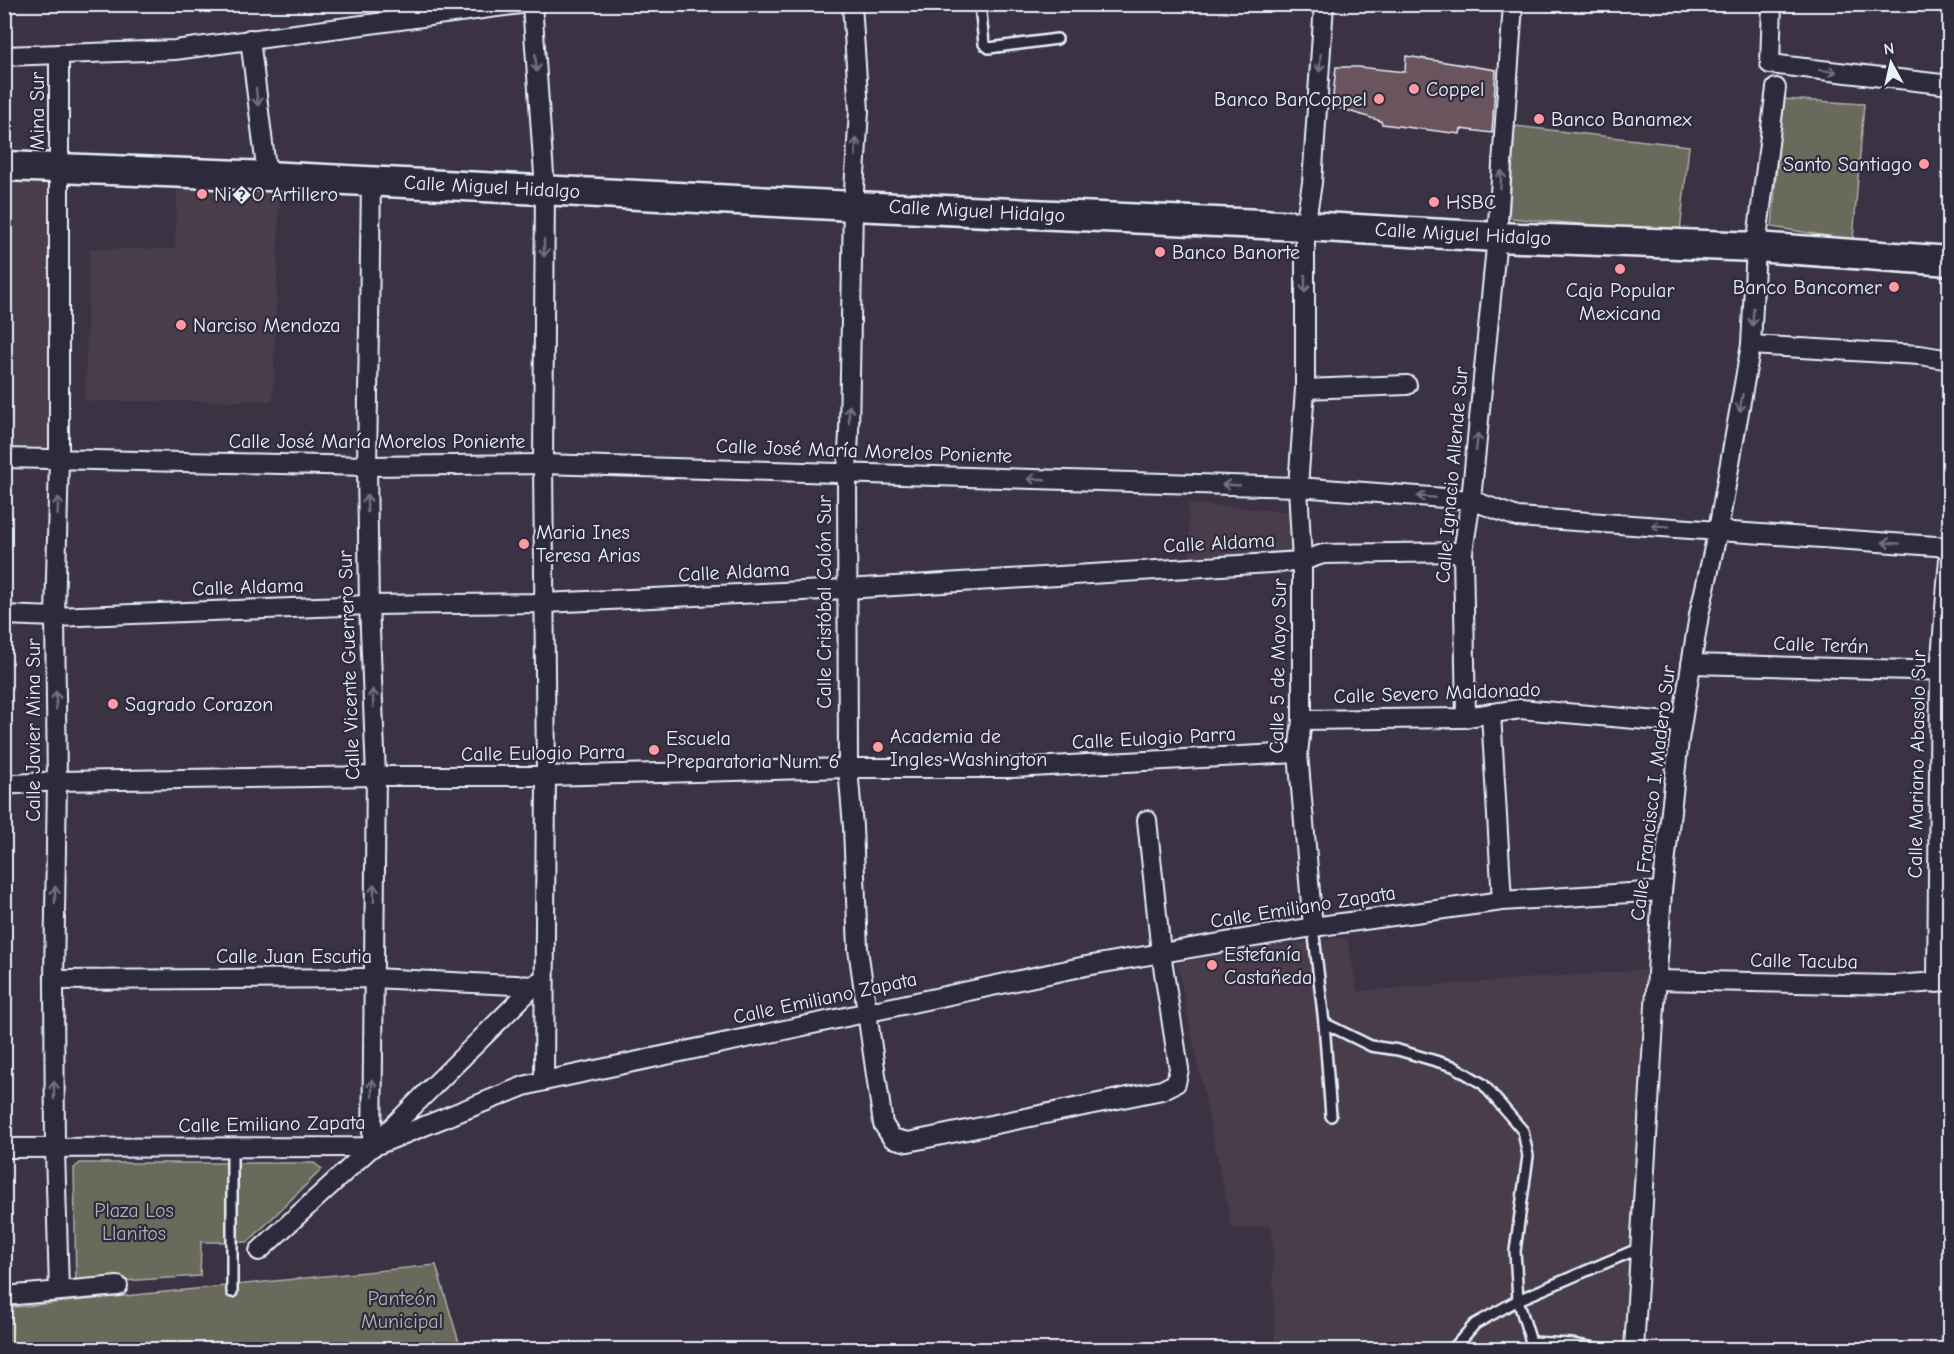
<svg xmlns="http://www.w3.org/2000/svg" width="1954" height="1354" font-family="'Comic Neue',sans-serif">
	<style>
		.built { fill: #493c4c }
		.green { fill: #696a5c; stroke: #a8aeaa; stroke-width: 1.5 }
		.building { fill: #6b545e; stroke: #e8f1f8; stroke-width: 1.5 }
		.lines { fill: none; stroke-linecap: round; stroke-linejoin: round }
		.lane-casing { stroke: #e8f1f8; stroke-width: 14 }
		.street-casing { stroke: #e8f1f8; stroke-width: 22 }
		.primary-casing { stroke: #e8f1f8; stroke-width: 33 }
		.lane { stroke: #2f2a3d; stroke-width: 9 }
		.street { stroke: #2f2a3d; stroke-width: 18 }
		.primary { stroke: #2f2a3d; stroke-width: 28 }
		.oneway { stroke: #70707e }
		.poi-dot { fill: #ff9aa2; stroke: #2f2a3d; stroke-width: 2 }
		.labels { text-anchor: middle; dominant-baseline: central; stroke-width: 4.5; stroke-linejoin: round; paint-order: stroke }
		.poi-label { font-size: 20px; fill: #e8f1f8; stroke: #2f2a3d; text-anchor: start }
		.street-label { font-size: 20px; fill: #e8f1f8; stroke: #2f2a3d }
		.park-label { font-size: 20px; fill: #afb4b2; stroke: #2f2a3d }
	</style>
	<rect width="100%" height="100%" fill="#3b3244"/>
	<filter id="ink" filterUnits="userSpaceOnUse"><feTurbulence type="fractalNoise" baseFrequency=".0167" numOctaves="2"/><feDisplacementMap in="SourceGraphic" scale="12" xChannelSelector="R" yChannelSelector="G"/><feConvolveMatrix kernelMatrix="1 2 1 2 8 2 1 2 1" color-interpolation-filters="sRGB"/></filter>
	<g filter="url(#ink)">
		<!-- built -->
		<g class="built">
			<polygon points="4,184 49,184 55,449 5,450"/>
			<polygon points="177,188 280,191 273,401 85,401 89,249 175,249"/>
			<polygon points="1188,504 1292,512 1293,557 1190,565"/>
			<polygon points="1347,937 1357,991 1645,970 1627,1349 1275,1349 1272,1226 1232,1229 1177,963 1261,948"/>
		</g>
		<!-- green -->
		<g class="green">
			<polygon points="1782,99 1864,104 1853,240 1772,227"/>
			<polygon points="1515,126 1689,146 1680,232 1509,218"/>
			<polygon points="80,1163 314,1163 322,1169 248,1242 201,1242 200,1276 76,1284 74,1168"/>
			<polygon points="436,1265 461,1349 5,1350 5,1308"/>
		</g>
		<!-- building -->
		<polygon class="building" points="1406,56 1496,70 1492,133 1461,129 1460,134 1382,124 1381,121 1332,106 1336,67 1358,67 1405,72"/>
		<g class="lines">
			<!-- lane casing -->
			<g class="lane-casing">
				<g id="lane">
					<polyline points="980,4 984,44 989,48 1057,39"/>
					<polyline points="1313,927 1324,1023 1331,1116"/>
					<polyline points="1324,1023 1371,1046 1398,1050 1453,1066 1483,1084 1523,1131 1528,1156 1515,1251 1518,1300 1531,1342 1571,1344 1606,1350"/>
					<polyline points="232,1292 232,1148"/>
					<polyline points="1452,1350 1475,1324 1518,1300 1640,1248"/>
				</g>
			</g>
			<!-- street casing -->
			<g class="street-casing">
				<g id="street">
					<polyline points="532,4 545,189 543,464 546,776 544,1081"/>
					<polyline points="852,4 859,111 853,206 849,432 847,472 848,768 853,827 858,949 883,1124 892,1138 908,1142 1162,1090 1176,1083 1179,1069 1161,953 1147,820"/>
					<polyline points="1772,4 1770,64 1950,85"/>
					<polyline points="250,39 267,176"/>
					<polyline points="4,56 175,50 520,4"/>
					<polyline points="371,182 367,466 369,605 376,776 372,1147"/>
					<polyline points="1751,345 1920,355 1950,360"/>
					<polyline points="1305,389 1407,385"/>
					<polyline points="4,458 367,466 543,464 1298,487 1471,500 1517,517 1950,547"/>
					<polyline points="4,615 55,617 369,605 544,603 846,589 1302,561 1323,554 1463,552"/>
					<polyline points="1691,664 1950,671"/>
					<polyline points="1491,713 1502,901"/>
					<polyline points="1466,718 1463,552 1471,500 1497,237 1513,4"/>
					<polyline points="1302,720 1460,718 1520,709 1681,723"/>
					<polyline points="4,785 57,781 376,776 546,776 848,768 1012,768 1298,753"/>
					<polyline points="1313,927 1298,753 1302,720 1302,561 1298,487 1305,389 1305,226 1312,183 1324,4"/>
					<polyline points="54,980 373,978 534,986"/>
					<polyline points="1657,980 1896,985 1950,981"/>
					<polyline points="1937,983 1940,671 1950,546"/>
					<polyline points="4,1148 372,1147 524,1086 544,1081 1086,966 1313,927 1502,901 1662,891"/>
					<polyline points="259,1251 372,1147 538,982"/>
					<polyline points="59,1291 55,1149 54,980 57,781 55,617 59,459 59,54"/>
					<polyline points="4,1296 118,1286"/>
					<polyline points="1634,1350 1662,891 1679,740 1699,615 1718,530 1751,345 1756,247 1776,88"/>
				</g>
			</g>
			<!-- primary casing -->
			<g class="primary-casing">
				<polyline id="primary" points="4,166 267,176 853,206 1305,226 1497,237 1756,247 1950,261"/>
			</g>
			<!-- lane -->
			<use href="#lane" class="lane"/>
			<!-- street -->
			<use href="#street" class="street"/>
			<!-- primary -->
			<use href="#primary" class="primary"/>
		</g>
		<!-- one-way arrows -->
		<defs><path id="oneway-shaft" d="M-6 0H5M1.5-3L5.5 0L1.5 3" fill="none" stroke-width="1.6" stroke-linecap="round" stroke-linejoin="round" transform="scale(1.5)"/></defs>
		<g class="oneway">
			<use href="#oneway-shaft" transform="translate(536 63) rotate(86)"/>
			<use href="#oneway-shaft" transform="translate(1320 63) rotate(94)"/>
			<use href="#oneway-shaft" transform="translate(1828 71) rotate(7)"/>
			<use href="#oneway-shaft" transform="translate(257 97) rotate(83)"/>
			<use href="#oneway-shaft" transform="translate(856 147) rotate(-86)"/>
			<use href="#oneway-shaft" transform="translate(1501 179) rotate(-86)"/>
			<use href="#oneway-shaft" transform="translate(544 248) rotate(90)"/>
			<use href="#oneway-shaft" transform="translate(1305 284) rotate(90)"/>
			<use href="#oneway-shaft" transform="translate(1753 317) rotate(93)"/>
			<use href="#oneway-shaft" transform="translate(1741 403) rotate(100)"/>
			<use href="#oneway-shaft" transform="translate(849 414) rotate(-89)"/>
			<use href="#oneway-shaft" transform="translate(1477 442) rotate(-84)"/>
			<use href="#oneway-shaft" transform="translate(1036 479) rotate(-178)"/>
			<use href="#oneway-shaft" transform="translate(1231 485) rotate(-178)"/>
			<use href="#oneway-shaft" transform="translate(1426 497) rotate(-176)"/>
			<use href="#oneway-shaft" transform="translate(367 503) rotate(-91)"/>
			<use href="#oneway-shaft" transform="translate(58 506) rotate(-88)"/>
			<use href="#oneway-shaft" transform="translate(1660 526) rotate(-176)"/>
			<use href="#oneway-shaft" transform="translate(1891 543) rotate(-176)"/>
			<use href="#oneway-shaft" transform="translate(373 698) rotate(-92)"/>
			<use href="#oneway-shaft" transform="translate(56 700) rotate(-91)"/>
			<use href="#oneway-shaft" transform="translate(374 893) rotate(-89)"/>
			<use href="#oneway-shaft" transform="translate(55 895) rotate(-89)"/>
			<use href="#oneway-shaft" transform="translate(372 1088) rotate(-90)"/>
			<use href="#oneway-shaft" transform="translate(54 1090) rotate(-90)"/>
		</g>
	</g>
	<!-- markers -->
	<g class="poi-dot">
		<circle cx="1414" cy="89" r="6"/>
		<circle cx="1379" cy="99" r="6"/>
		<circle cx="1539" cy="119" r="6"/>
		<circle cx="1924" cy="164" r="6"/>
		<circle cx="202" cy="194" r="6"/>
		<circle cx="1434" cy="202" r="6"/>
		<circle cx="1160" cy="252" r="6"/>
		<circle cx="1620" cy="269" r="6"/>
		<circle cx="1894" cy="287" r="6"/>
		<circle cx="181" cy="325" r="6"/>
		<circle cx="524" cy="544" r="6"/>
		<circle cx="113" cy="704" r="6"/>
		<circle cx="878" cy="747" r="6"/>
		<circle cx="654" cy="750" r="6"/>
		<circle cx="1212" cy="965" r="6"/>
	</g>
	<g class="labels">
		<!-- poi labels -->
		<g class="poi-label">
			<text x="1426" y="89">Coppel</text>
			<text x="1367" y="99" text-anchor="end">Banco BanCoppel</text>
			<text x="1551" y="119">Banco Banamex</text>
			<text x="1912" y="164" text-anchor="end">Santo Santiago</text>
			<text x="214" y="194">Ni�O Artillero</text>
			<text x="1446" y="202">HSBC</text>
			<text x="1172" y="252">Banco Banorte</text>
			<text x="1882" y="287" text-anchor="end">Banco Bancomer</text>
			<text x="1620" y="290" text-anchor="middle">Caja Popular<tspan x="1620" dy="23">Mexicana</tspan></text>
			<text x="193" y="325">Narciso Mendoza</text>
			<text x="536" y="532">Maria Ines<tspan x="536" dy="23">Teresa Arias</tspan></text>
			<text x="125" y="704">Sagrado Corazon</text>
			<text x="890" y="736">Academia de<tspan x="890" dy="23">Ingles Washington</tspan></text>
			<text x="666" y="738">Escuela<tspan x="666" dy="23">Preparatoria Num. 6</tspan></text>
			<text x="1224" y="954">Estefanía<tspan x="1224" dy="23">Castañeda</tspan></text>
		</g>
		<!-- street labels -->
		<g class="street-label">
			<text transform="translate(37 111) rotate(-90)">Mina Sur</text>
			<text transform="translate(492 187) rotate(3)">Calle Miguel Hidalgo</text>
			<text transform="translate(977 211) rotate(3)">Calle Miguel Hidalgo</text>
			<text transform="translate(1463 234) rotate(3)">Calle Miguel Hidalgo</text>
			<text x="377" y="441">Calle José María Morelos Poniente</text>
			<text transform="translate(864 451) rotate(2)">Calle José María Morelos Poniente</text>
			<text transform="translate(1452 475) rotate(-85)">Calle Ignacio Allende Sur</text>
			<text transform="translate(1219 543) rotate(-3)">Calle Aldama</text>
			<text transform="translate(734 572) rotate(-3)">Calle Aldama</text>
			<text transform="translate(248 587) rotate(-2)">Calle Aldama</text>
			<text transform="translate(824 602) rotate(-90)">Calle Cristóbal Colón Sur</text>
			<text transform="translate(1821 645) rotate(2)">Calle Terán</text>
			<text transform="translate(349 665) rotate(-92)">Calle Vicente Guerrero Sur</text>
			<text transform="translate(1278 666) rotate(-89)">Calle 5 de Mayo Sur</text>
			<text transform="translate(1437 693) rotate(-2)">Calle Severo Maldonado</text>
			<text transform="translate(33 730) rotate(-90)">Calle Javier Mina Sur</text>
			<text transform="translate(1154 738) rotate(-3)">Calle Eulogio Parra</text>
			<text transform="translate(543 753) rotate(-1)">Calle Eulogio Parra</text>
			<text transform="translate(1917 764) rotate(-89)">Calle Mariano Abasolo Sur</text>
			<text transform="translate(1653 793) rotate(-83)">Calle Francisco I. Madero Sur</text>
			<text transform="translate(1303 907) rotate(-9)">Calle Emiliano Zapata</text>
			<text x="294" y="956">Calle Juan Escutia</text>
			<text transform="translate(1804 961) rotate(1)">Calle Tacuba</text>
			<text transform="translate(825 998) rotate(-12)">Calle Emiliano Zapata</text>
			<text transform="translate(272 1124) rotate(-1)">Calle Emiliano Zapata</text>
		</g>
		<!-- park labels -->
		<g class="park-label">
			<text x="134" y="1210">Plaza Los<tspan x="134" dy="23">Llanitos</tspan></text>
			<text x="402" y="1298">Panteón<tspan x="402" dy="23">Municipal</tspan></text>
		</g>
	</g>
	<!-- margin -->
	<rect width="1954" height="1354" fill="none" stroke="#2f2a3d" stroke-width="24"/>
	<rect x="12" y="12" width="1930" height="1330" fill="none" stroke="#e8f1f8" stroke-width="2" filter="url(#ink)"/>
	<!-- north arrow -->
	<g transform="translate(1891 63) rotate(352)" stroke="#2f2a3d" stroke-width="4.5" paint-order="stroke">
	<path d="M0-4.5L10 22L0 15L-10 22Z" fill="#e8f1f8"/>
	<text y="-9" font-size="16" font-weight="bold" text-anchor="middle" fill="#e8f1f8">N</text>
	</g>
</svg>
